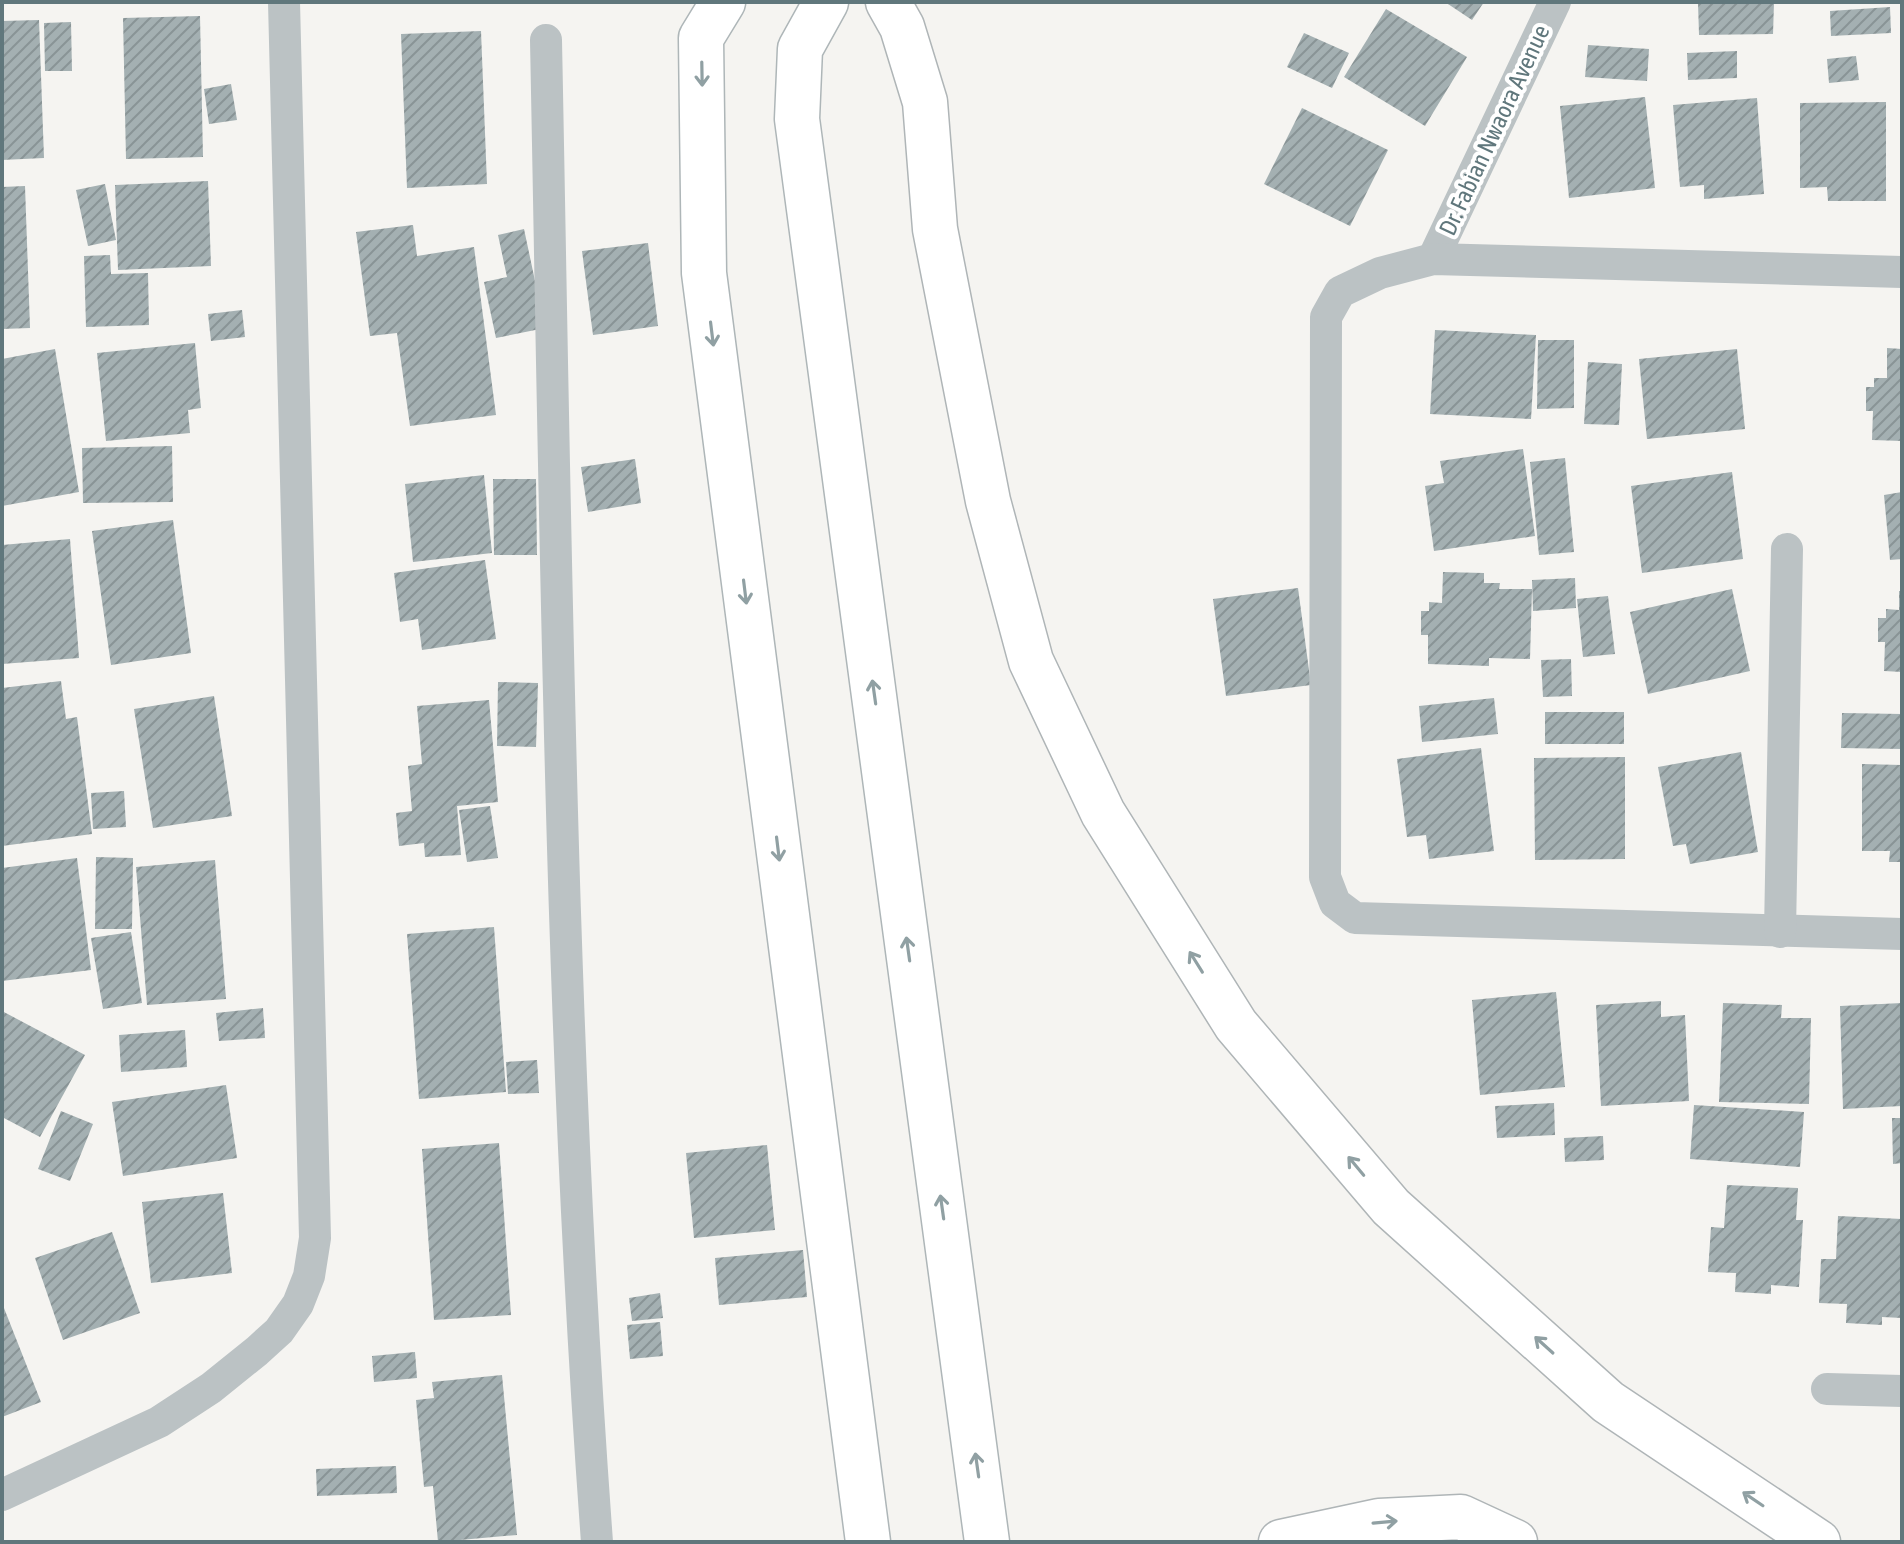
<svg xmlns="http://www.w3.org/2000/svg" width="1904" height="1544" font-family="'Asap Condensed',sans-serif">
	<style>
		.building { fill: url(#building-hatch) }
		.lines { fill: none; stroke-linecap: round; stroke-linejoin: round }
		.secondary-casing { stroke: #aeb6b8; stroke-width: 47 }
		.trunk-casing { stroke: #afb5b7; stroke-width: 47 }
		.minor { stroke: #bbc2c4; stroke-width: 32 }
		.secondary { stroke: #fff; stroke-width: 44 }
		.trunk { stroke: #fff; stroke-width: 44 }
		.oneway { stroke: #90a0a3 }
		.labels { text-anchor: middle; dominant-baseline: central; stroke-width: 8; stroke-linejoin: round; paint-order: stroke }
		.street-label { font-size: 24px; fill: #60777c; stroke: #fff }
	</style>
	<defs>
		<pattern id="building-hatch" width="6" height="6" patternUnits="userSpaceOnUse" patternTransform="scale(2)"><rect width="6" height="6" fill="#a4b0b2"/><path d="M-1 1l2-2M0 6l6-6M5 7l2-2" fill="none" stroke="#899496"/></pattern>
	</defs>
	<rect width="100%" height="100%" fill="#f5f4f1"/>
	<!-- building -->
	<g class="building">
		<polygon points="1445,2 1484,2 1472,20"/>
		<polygon points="1698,2 1774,2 1773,34 1699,35"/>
		<polygon points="1890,7 1891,33 1831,36 1830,11"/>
		<polygon points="1386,9 1467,57 1425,126 1344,77"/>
		<polygon points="200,16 203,157 126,159 123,18"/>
		<polygon points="39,20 44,158 2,160 2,21"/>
		<polygon points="71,22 72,71 45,71 44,23"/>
		<polygon points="481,31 487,184 407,188 401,34"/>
		<polygon points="1304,33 1349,53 1332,88 1287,67"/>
		<polygon points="1588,45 1649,49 1647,81 1585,77"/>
		<polygon points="1737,51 1737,78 1688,80 1687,53"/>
		<polygon points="1856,56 1859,80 1829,83 1827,59"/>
		<polygon points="231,84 237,120 209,124 204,89"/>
		<polygon points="1645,97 1655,188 1569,198 1560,106"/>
		<polygon points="1757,98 1764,194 1704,199 1704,185 1680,187 1673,105"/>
		<polygon points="1886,102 1886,201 1828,201 1827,187 1800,188 1800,103"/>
		<polygon points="1302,108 1388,150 1350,226 1264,184"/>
		<polygon points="208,181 211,266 118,270 115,185"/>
		<polygon points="105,184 116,240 88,246 76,190"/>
		<polygon points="25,186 30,328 2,329 2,187"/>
		<polygon points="413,225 417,256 474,247 496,415 410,426 397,333 370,336 356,232"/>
		<polygon points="524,229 545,328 496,338 484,282 507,277 498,235"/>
		<polygon points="648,243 658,326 593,335 582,251"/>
		<polygon points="110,255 111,274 148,273 149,325 86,327 84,256"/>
		<polygon points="242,310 245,337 211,341 208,314"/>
		<polygon points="1435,330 1536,335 1531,419 1430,414"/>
		<polygon points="1538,340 1574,340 1574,408 1537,409"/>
		<polygon points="195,343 201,408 188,410 190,433 106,441 97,353"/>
		<polygon points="1887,348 1902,349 1902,441 1872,440 1873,411 1866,411 1866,387 1874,387 1874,378 1887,378"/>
		<polygon points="55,349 79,492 2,506 2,359"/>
		<polygon points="1737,349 1745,429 1647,439 1639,359"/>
		<polygon points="1588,362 1622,364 1619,425 1584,424"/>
		<polygon points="172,446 173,502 83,503 82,448"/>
		<polygon points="1523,449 1535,536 1434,551 1425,486 1444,483 1440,461"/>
		<polygon points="1565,458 1574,552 1539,555 1530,462"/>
		<polygon points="635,459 641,503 588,512 581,467"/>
		<polygon points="1732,472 1743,559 1642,573 1631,486"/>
		<polygon points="484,475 492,553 413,562 405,484"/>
		<polygon points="493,479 536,479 537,555 494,555"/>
		<polygon points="1902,492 1902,559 1890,560 1884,495"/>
		<polygon points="173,520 191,653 111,665 92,531"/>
		<polygon points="70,539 79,658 2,664 2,545"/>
		<polygon points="485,560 496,639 422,650 418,619 400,622 394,573"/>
		<polygon points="1443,572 1484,573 1484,583 1500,583 1499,589 1532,589 1530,659 1489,658 1489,666 1428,664 1428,635 1421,635 1421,611 1429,611 1429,602 1442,603"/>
		<polygon points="1575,578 1576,608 1533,611 1532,580"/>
		<polygon points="1298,588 1311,685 1226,696 1213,599"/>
		<polygon points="1732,589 1750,671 1648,694 1630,612"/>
		<polygon points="1899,591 1902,591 1902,672 1884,671 1885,642 1878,642 1878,618 1886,618 1886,609 1899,610"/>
		<polygon points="1608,596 1615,654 1583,657 1577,599"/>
		<polygon points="1571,659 1572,696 1543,697 1541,660"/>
		<polygon points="61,681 66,719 77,717 92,834 2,846 2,688"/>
		<polygon points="498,682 538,683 536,747 497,746"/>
		<polygon points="214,696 232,816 153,828 134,709"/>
		<polygon points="1494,698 1498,734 1422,742 1419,706"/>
		<polygon points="489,700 498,802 457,806 461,855 425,857 424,843 399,846 396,813 412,811 408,766 422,764 417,706"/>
		<rect x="1545" y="712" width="79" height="32"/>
		<polygon points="1842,713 1902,714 1902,749 1841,748"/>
		<polygon points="1481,748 1494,851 1429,859 1426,835 1407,837 1397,759"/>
		<polygon points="1741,752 1758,852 1690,864 1686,844 1673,846 1658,767"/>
		<polygon points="1625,757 1625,859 1535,860 1534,758"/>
		<polygon points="1862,764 1902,765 1902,862 1889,862 1890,851 1862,851"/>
		<polygon points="124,791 126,827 93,829 91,793"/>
		<polygon points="490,806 498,858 467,862 459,810"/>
		<polygon points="96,857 133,858 132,929 95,929"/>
		<polygon points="77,858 91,970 2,981 2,868"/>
		<polygon points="215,860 226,999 147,1005 136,867"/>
		<polygon points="494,927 506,1092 419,1099 407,934"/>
		<polygon points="131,932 142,1003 103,1009 91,938"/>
		<polygon points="1556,992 1565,1087 1480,1095 1472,1000"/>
		<polygon points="1661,1001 1661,1017 1685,1015 1689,1101 1601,1106 1596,1005"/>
		<polygon points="1723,1003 1782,1005 1781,1018 1811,1018 1809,1104 1719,1102"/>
		<polygon points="1902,1003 1902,1106 1843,1109 1840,1006"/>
		<polygon points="263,1008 265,1038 219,1041 216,1013"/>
		<polygon points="2,1011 85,1055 40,1137 2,1117"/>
		<polygon points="185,1030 187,1067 121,1072 119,1035"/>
		<polygon points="537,1060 539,1093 508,1094 506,1062"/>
		<polygon points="226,1085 237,1158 123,1176 112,1102"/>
		<polygon points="1554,1103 1555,1135 1497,1138 1495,1106"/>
		<polygon points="1694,1105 1804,1112 1800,1167 1690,1159"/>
		<polygon points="61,1111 93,1124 70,1181 38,1169"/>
		<polygon points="1892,1118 1902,1118 1902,1163 1893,1164"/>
		<polygon points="1603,1136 1604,1160 1565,1162 1564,1138"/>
		<polygon points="499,1143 511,1315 434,1320 422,1149"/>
		<polygon points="767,1145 775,1230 694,1238 686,1153"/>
		<polygon points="1727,1185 1798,1188 1796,1220 1803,1220 1799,1287 1771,1285 1771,1294 1735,1292 1736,1273 1708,1272 1711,1227 1724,1228"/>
		<polygon points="223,1193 232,1273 151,1283 142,1202"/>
		<polygon points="1838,1216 1902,1219 1902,1318 1882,1317 1882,1325 1846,1323 1847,1304 1819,1303 1821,1259 1836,1259"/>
		<polygon points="112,1232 140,1313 63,1340 35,1258"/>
		<polygon points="803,1250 807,1297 719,1305 715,1258"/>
		<polygon points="660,1293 663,1318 632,1321 629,1298"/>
		<polygon points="2,1303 41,1402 2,1417"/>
		<polygon points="660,1322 663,1356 630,1359 627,1325"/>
		<polygon points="415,1352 417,1378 374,1382 372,1356"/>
		<polygon points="502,1375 517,1535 438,1542 433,1486 424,1487 416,1400 434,1398 432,1382"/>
		<polygon points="396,1466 397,1493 317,1496 316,1469"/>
	</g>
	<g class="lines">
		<!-- secondary casing -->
		<g class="secondary-casing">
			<g id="secondary">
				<polyline points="723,2 701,38 704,273 868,1542"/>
				<polyline points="826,2 800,49 797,119 987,1542"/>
			</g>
		</g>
		<!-- trunk casing -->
		<g class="trunk-casing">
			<g id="trunk">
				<polyline points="888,2 902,27 925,102 935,229 988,501 1031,661 1103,813 1236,1025 1391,1207 1608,1402 1818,1542"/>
				<polyline points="1281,1542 1379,1521 1461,1517 1515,1542"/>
			</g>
		</g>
		<!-- minor -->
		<g class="minor">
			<path d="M546 40C556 541 560 1042 597 1542"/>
			<polyline points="1433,259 1555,2"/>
			<polyline points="1902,272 1433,259 1380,273 1340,292 1326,317 1325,877 1335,903 1355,918 1902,934"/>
			<polyline points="1780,932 1787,549"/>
			<polyline points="1827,1389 1902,1391"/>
			<polyline points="2,1495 159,1422 211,1388 257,1351 279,1331 298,1304 309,1276 315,1238 284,2"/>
		</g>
		<!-- secondary -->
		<use href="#secondary" class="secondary"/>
		<!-- trunk -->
		<use href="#trunk" class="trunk"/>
	</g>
	<!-- one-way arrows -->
	<defs><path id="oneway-shaft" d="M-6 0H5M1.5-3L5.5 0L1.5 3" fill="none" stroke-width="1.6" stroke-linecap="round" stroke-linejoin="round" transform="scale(2)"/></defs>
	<g class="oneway">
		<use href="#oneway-shaft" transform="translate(702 74) rotate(89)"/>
		<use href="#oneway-shaft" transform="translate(712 334) rotate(83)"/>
		<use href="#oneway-shaft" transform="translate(745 592) rotate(83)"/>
		<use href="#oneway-shaft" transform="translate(874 692) rotate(-98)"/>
		<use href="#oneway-shaft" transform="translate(778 849) rotate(83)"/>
		<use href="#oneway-shaft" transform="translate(908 949) rotate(-98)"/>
		<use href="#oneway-shaft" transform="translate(1196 962) rotate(-122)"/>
		<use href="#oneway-shaft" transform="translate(1356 1166) rotate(-130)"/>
		<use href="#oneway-shaft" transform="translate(942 1207) rotate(-98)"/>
		<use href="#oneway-shaft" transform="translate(1544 1345) rotate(-138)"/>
		<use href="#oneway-shaft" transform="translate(977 1465) rotate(-98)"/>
		<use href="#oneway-shaft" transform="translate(1753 1499) rotate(-146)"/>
		<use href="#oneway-shaft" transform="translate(1385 1522) rotate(-5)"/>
	</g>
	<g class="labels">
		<!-- street labels -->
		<g class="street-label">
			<text transform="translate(1494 130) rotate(-65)">Dr. Fabian Nwaora Avenue</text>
		</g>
	</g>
	<!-- border -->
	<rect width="1904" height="1544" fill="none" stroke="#60777c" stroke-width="8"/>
</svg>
